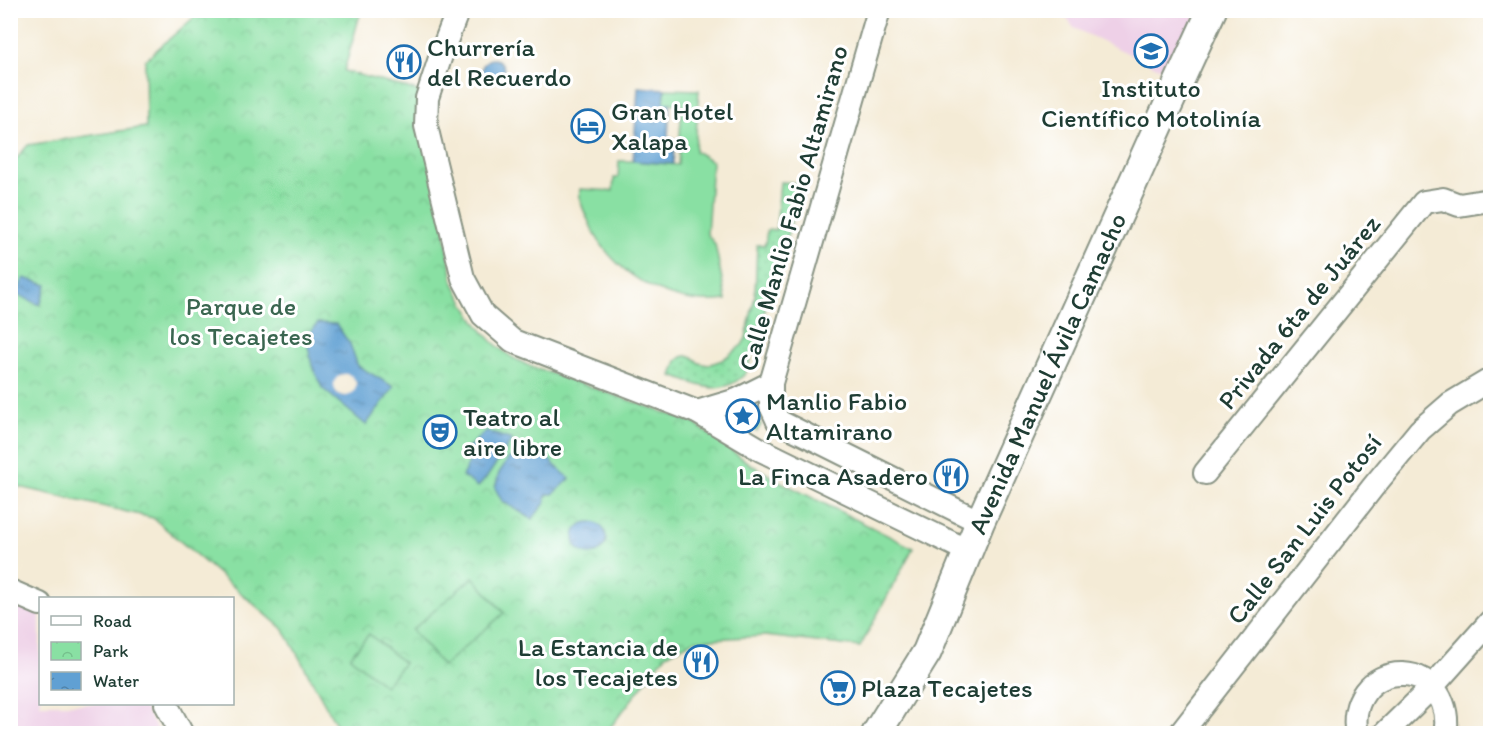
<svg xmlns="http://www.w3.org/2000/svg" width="1501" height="744" font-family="Itim,sans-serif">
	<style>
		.built { fill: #eed0e7 }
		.grass { fill: url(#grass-dots); stroke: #548e6c; stroke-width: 1.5 }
		.park { fill: url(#park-crowns); stroke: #548e6c; stroke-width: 1.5 }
		.garden { fill: #89e0a3; stroke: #548e6c; stroke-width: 1.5 }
		.water { fill: url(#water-ripples); stroke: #406e84; stroke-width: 1.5 }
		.pier { fill: #f4ebd6 }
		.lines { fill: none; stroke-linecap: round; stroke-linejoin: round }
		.minor-casing { stroke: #8a9485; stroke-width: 26 }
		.major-casing { stroke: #8a9485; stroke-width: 32 }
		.minor { stroke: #fff; stroke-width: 22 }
		.major { stroke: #fff; stroke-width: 28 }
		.labels { text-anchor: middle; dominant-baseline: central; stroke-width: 6; stroke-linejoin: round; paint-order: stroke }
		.poi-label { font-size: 26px; fill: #1f3d34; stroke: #fff; text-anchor: start }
		.street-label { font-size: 26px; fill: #1f3d34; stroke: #fff }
		.park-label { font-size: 26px; fill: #3a6650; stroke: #fff }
	</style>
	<defs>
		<pattern id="grass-dots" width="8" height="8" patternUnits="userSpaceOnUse" patternTransform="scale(1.5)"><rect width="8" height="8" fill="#89e0a3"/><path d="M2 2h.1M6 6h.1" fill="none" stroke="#76c18d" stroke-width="1.8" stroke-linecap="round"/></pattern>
		<pattern id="park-crowns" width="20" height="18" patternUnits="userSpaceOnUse" patternTransform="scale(1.5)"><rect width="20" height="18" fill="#89e0a3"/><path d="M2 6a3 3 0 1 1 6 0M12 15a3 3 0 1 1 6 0" fill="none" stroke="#76c18d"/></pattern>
		<pattern id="water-ripples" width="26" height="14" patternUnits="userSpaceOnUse" patternTransform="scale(1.5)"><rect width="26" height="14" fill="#60a0d3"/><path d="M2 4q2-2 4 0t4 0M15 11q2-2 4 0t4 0" fill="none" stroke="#4f84ac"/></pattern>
	</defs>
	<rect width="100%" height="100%" fill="#fff"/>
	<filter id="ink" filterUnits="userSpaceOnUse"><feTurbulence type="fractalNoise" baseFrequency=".0167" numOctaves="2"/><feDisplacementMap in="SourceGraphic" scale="12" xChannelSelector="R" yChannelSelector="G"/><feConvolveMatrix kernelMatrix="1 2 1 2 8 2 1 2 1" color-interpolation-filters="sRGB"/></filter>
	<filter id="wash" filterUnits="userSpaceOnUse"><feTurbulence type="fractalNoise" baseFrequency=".008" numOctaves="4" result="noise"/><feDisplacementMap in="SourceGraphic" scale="24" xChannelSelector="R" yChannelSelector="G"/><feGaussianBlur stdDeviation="1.35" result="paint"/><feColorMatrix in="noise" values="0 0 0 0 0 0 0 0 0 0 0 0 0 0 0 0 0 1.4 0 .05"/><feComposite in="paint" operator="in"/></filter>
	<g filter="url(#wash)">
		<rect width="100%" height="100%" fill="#f4ebd6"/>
		<!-- built -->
		<g class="built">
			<polygon points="1061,11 1198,11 1170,73 1074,28"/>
			<polygon points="10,596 40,609 40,704 142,704 159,733 11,733"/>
		</g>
		<!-- grass -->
		<g class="grass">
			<path d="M780 182 803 183 746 373C722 398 700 386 672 376L677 361 682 357 686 356H691L699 363 708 365 722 360 742 345 746 338 755 296 757 245H765L767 230H776Z"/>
			<polygon points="747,400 761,425 757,431 725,416"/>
		</g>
		<!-- park -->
		<path class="park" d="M212 10 361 11 344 71 422 92 453 281C465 308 481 335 506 353 512 358 520 361 527 365L692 422 750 464 781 482 913 548 860 647 765 636 694 640 665 656 606 733H341L284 630 153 518 11 485V165L28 145 146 127 145 60 198 14Z"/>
		<!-- garden -->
		<g class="garden">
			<path d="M665 89 699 90 695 151 712 161 707 234 715 244 726 300C669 308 610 273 588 220 584 211 578 199 580 189L613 191 614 178H618L619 161H633L678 165 682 104 664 103Z"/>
			<polygon points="473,577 504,613 443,666 412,630"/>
			<polygon points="369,634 404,663 385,686 350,657"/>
		</g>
		<!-- water -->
		<g class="water">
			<circle cx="493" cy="70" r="11"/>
			<polygon points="638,87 665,89 664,103 670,103 668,138 675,139 673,164 633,161"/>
			<polygon points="24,278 47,285 40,305 16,294"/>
			<polygon points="318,323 336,324 350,344 358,366 394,387 366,425 322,388 312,365 306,337"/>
			<polygon points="486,431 512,440 487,477 478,487 462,476 469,463 463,452"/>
			<polygon points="525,455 548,459 570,479 553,494 548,494 545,498 546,502 532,519 502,501 495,488 499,473 509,458"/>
			<circle cx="590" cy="538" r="16"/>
		</g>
		<!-- pier -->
		<circle class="pier" cx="345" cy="385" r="11"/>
	</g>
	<g filter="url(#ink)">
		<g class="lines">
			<!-- minor casing -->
			<g class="minor-casing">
				<g id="minor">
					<polyline points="458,10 444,46 427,98 426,126 463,278 483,315 513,341 697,412 761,450 968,551"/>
					<polyline points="697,412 737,400 771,383"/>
					<polyline points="778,421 771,406 771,383 879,10"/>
					<polyline points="778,421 980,522"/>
					<polyline points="1205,473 1424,202 1443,199 1459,205 1490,200"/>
					<polyline points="10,591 40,604"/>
					<polyline points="166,704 182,734"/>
					<polyline points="1180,734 1373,487 1420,430 1450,404 1490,380"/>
					<path d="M1357 734C1350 703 1370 673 1403 674 1434 675 1451 706 1445 734"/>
					<polyline points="1384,734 1432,687 1490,622"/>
				</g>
			</g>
			<!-- major casing -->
			<g class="major-casing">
				<g id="major">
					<path id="s1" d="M876 734 927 652 980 522 1159 125 1212 10"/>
				</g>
			</g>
			<!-- minor -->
			<use href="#minor" class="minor"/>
			<!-- major -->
			<use href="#major" class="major"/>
		</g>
	</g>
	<!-- icons -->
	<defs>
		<g id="school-ring" transform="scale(1.725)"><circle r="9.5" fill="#fff" stroke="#1f6fb2" stroke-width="1.5"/><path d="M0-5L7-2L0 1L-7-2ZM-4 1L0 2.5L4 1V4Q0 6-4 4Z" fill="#1f6fb2"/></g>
		<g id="restaurant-ring" transform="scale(1.725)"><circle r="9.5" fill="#fff" stroke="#1f6fb2" stroke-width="1.5"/><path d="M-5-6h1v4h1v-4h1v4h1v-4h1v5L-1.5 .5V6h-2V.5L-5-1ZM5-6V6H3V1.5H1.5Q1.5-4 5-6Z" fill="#1f6fb2"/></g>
		<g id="hotel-ring" transform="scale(1.725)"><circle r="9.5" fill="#fff" stroke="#1f6fb2" stroke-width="1.5"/><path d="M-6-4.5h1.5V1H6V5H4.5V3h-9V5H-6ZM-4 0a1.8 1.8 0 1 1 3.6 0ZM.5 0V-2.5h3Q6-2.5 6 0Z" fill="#1f6fb2"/></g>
		<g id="sight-ring" transform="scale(1.725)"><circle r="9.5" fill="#fff" stroke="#1f6fb2" stroke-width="1.5"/><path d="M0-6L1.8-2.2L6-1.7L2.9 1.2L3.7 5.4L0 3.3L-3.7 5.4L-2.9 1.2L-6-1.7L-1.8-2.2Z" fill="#1f6fb2"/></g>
		<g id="theatre-ring" transform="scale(1.725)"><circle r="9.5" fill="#fff" stroke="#1f6fb2" stroke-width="1.5"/><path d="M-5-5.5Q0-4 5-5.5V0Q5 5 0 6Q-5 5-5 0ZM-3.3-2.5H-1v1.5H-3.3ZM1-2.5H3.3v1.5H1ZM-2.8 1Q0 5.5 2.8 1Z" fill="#1f6fb2"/></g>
		<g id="supermarket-ring" transform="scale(1.725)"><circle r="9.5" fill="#fff" stroke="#1f6fb2" stroke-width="1.5"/><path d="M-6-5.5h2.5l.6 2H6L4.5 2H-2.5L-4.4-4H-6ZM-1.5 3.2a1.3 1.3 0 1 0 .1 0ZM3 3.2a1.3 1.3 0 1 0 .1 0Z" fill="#1f6fb2"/></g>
	</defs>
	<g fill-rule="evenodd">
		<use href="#school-ring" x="1151" y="51"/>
		<use href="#restaurant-ring" x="404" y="62"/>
		<use href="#hotel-ring" x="588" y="126"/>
		<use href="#sight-ring" x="743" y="416"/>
		<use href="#theatre-ring" x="440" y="432"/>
		<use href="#restaurant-ring" x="951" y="476"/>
		<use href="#restaurant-ring" x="701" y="662"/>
		<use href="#supermarket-ring" x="838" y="688"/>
	</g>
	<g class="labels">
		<!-- poi labels -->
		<g class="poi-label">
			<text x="427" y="47">Churrería<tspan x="427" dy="30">del Recuerdo</tspan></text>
			<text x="1151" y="88" text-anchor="middle">Instituto<tspan x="1151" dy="30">Científico Motolinía</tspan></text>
			<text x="611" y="111">Gran Hotel<tspan x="611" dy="30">Xalapa</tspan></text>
			<text x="766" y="401">Manlio Fabio<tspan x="766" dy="30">Altamirano</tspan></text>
			<text x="463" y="417">Teatro al<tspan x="463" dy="30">aire libre</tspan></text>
			<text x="928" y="476" text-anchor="end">La Finca Asadero</text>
			<text x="678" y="647" text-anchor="end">La Estancia de<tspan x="678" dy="30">los Tecajetes</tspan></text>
			<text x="861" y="688">Plaza Tecajetes</text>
		</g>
		<!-- street labels -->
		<g class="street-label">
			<text transform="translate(793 208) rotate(-74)">Calle Manlio Fabio Altamirano</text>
			<text transform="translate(1299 312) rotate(-51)">Privada 6ta de Juárez</text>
			<text stroke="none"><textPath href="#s1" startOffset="400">Avenida Manuel Ávila Camacho</textPath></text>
			<text transform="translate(1304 529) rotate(-52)">Calle San Luis Potosí</text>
		</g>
		<!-- park labels -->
		<g class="park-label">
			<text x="241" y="306">Parque de<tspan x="241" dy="30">los Tecajetes</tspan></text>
		</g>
	</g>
	<!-- margin -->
	<rect width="1501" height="744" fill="none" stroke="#fff" stroke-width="36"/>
	<!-- legend -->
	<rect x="39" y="597" width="195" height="108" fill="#ffffff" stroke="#a5b1ae" stroke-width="1.5"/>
	<rect x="51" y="616" width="30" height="9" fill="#ffffff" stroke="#a5b1ae" stroke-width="1.5"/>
	<text x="93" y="627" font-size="18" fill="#1f3d34">Road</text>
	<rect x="51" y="642" width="30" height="18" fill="url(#park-crowns)" stroke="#a5b1ae" stroke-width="1.5"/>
	<text x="93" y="657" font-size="18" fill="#1f3d34">Park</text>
	<rect x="51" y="672" width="30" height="18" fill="url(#water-ripples)" stroke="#a5b1ae" stroke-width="1.5"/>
	<text x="93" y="687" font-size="18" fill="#1f3d34">Water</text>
</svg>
